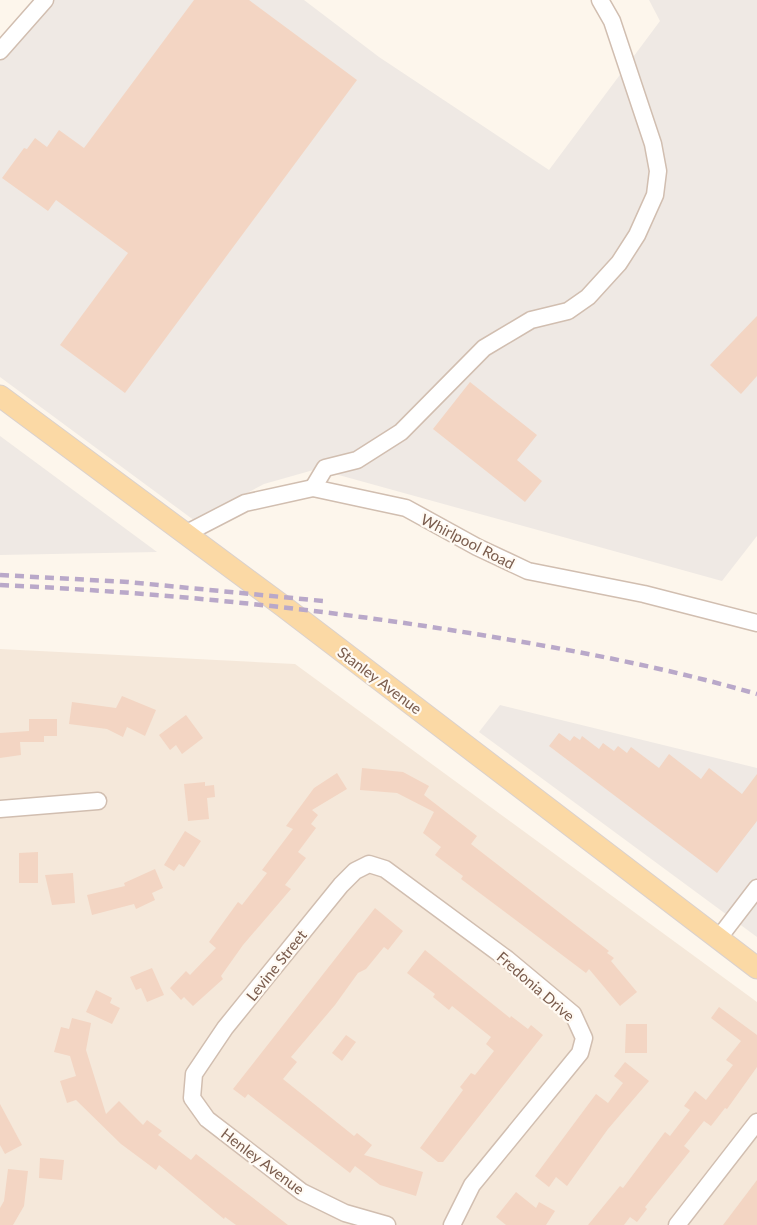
<svg xmlns="http://www.w3.org/2000/svg" width="757" height="1225" font-family="Lato,sans-serif">
	<style>
		.residential { fill: #f5e8da }
		.industrial { fill: #efe9e4 }
		.building { fill: #f3d5c3 }
		.lines { fill: none; stroke-linecap: round; stroke-linejoin: round }
		.minor-casing { stroke: #d1beb0; stroke-width: 19 }
		.major-casing { stroke: #dad1cd; stroke-width: 23 }
		.minor { stroke: #fff; stroke-width: 16 }
		.major { stroke: #fbd9a5; stroke-width: 21 }
		.rail { stroke: #b9a8c9; stroke-width: 4.5; stroke-dasharray: 9 6; stroke-linecap: butt }
		.labels { text-anchor: middle; dominant-baseline: central; stroke-width: 4.5; stroke-linejoin: round; paint-order: stroke }
		.street-label { font-size: 15px; fill: #7a5c4d; stroke: #fffaf3 }
	</style>
	<rect width="100%" height="100%" fill="#fdf6ec"/>
	<!-- residential -->
	<polygon class="residential" points="0,649 295,664 757,1002 757,1225 0,1225"/>
	<!-- industrial -->
	<g class="industrial">
		<polygon points="40,0 304,0 379,57 549,170 660,21 649,0 757,0 757,536 722,581 317,469 264,484 195,521 0,377 0,44"/>
		<polygon points="0,436 157,552 0,555"/>
		<polygon points="500,705 757,768 757,937 479,732"/>
	</g>
	<!-- building -->
	<g class="building">
		<polygon points="194,0 249,0 357,80 125,393 60,345 128,253 56,200 48,211 2,178 24,148 27,149 35,138 47,147 59,130 84,148"/>
		<polygon points="757,316 757,376 741,394 710,365"/>
		<polygon points="470,382 537,435 517,460 542,481 525,502 433,429"/>
		<polygon points="122,696 156,710 145,736 127,727 123,737 107,729 69,724 72,702 116,708"/>
		<polygon points="186,715 203,738 182,754 176,745 170,750 159,735"/>
		<polygon points="29,719 57,719 57,736 44,736 44,742 20,742 21,755 0,758 0,733 29,731"/>
		<polygon points="559,733 570,741 574,736 580,740 582,736 599,749 603,743 614,751 618,746 627,753 631,747 659,768 669,754 701,779 709,768 742,794 757,774 757,821 717,873 549,746"/>
		<polygon points="362,768 403,772 429,786 424,795 477,836 471,844 609,951 607,953 614,958 611,961 637,992 620,1006 589,969 586,973 461,879 463,876 435,855 441,847 423,833 434,812 397,793 360,790"/>
		<polygon points="337,773 347,789 312,810 318,815 311,824 316,828 298,852 306,858 285,885 291,889 243,945 221,976 223,979 193,1006 184,997 181,1000 170,988 186,971 190,975 216,948 209,942 238,902 242,905 267,873 262,870 293,829 286,826 314,788"/>
		<polygon points="205,782 205,786 214,785 215,797 207,798 209,819 188,821 184,784"/>
		<polygon points="185,831 201,841 184,867 179,864 174,871 164,865"/>
		<polygon points="38,852 38,883 19,883 19,853"/>
		<polygon points="155,869 163,888 152,893 155,900 136,909 134,904 92,915 87,895 125,886 124,883"/>
		<polygon points="73,873 75,903 52,905 45,875"/>
		<polygon points="375,908 403,931 388,950 384,947 366,969 358,973 335,1005 291,1057 297,1062 283,1079 354,1136 357,1133 372,1145 364,1155 423,1172 416,1196 380,1185 355,1166 350,1173 248,1094 245,1098 233,1089"/>
		<polygon points="425,950 510,1018 511,1016 528,1029 531,1025 543,1035 443,1162 438,1162 420,1148 463,1090 460,1087 471,1073 475,1075 494,1051 486,1044 491,1037 452,1006 449,1010 433,997 435,994 407,973"/>
		<polygon points="152,968 164,995 147,1002 141,988 136,990 130,977"/>
		<polygon points="96,990 112,998 110,1003 120,1008 112,1024 86,1012"/>
		<polygon points="719,1007 757,1035 757,1067 727,1109 725,1108 711,1126 704,1121 684,1146 690,1151 645,1207 647,1209 637,1222 630,1217 624,1225 588,1225 620,1186 623,1188 665,1132 670,1136 690,1110 684,1106 695,1091 706,1100 733,1065 726,1060 741,1041 711,1018"/>
		<polygon points="72,1018 91,1023 86,1050 106,1114 119,1101 143,1125 147,1120 162,1131 158,1135 191,1160 196,1154 288,1225 236,1225 225,1217 224,1219 159,1165 156,1170 121,1144 76,1100 67,1103 60,1081 76,1076 70,1056 54,1052 61,1027 69,1029"/>
		<polygon points="626,1024 647,1024 647,1053 625,1053"/>
		<polygon points="346,1035 356,1042 342,1061 332,1053"/>
		<polygon points="625,1062 649,1081 608,1129 567,1186 556,1177 549,1187 535,1176 596,1094 608,1103 623,1083 614,1076"/>
		<polygon points="0,1104 22,1145 5,1154 0,1145"/>
		<polygon points="40,1158 64,1160 62,1180 39,1178"/>
		<polygon points="8,1169 28,1171 24,1206 13,1225 0,1225 0,1208 4,1201"/>
		<polygon points="757,1180 757,1225 723,1225"/>
		<polygon points="516,1192 536,1208 539,1202 555,1211 546,1225 506,1225 496,1217"/>
	</g>
	<g class="lines">
		<!-- minor casing -->
		<g class="minor-casing">
			<g id="minor">
				<polyline points="0,51 45,0"/>
				<polyline points="313,488 325,468 357,460 401,432 484,348 531,320 568,311 588,297 619,263 637,235 655,195 658,171 653,144 612,21 600,0"/>
				<polyline points="185,534 245,503 313,488 406,508 477,547 528,571 644,594 757,623"/>
				<polyline points="0,809 98,801"/>
				<polyline points="718,939 757,888"/>
				<polyline points="387,1225 345,1213 302,1192 207,1119 192,1098 194,1074 225,1028 341,885 355,871 369,864 385,869 507,959 573,1014 584,1038 580,1053 472,1185 452,1225"/>
				<polyline points="677,1225 757,1122"/>
			</g>
		</g>
		<!-- major casing -->
		<g class="major-casing">
			<polyline id="major" points="0,396 283,606 757,968"/>
		</g>
		<!-- minor -->
		<use href="#minor" class="minor"/>
		<!-- major -->
		<use href="#major" class="major"/>
		<!-- rail -->
		<g class="rail">
			<polyline points="0,575 128,582 323,601"/>
			<path d="M0 585C170 593 337 610 505 639 589 653 674 670 757 694"/>
		</g>
	</g>
	<g class="labels">
		<!-- street labels -->
		<g class="street-label">
			<text transform="translate(468 541) rotate(27)">Whirlpool Road</text>
			<text transform="translate(380 680) rotate(37)">Stanley Avenue</text>
			<text transform="translate(276 965) rotate(-51)">Levine Street</text>
			<text transform="translate(536 986) rotate(41)">Fredonia Drive</text>
			<text transform="translate(263 1161) rotate(37)">Henley Avenue</text>
		</g>
	</g>
</svg>
